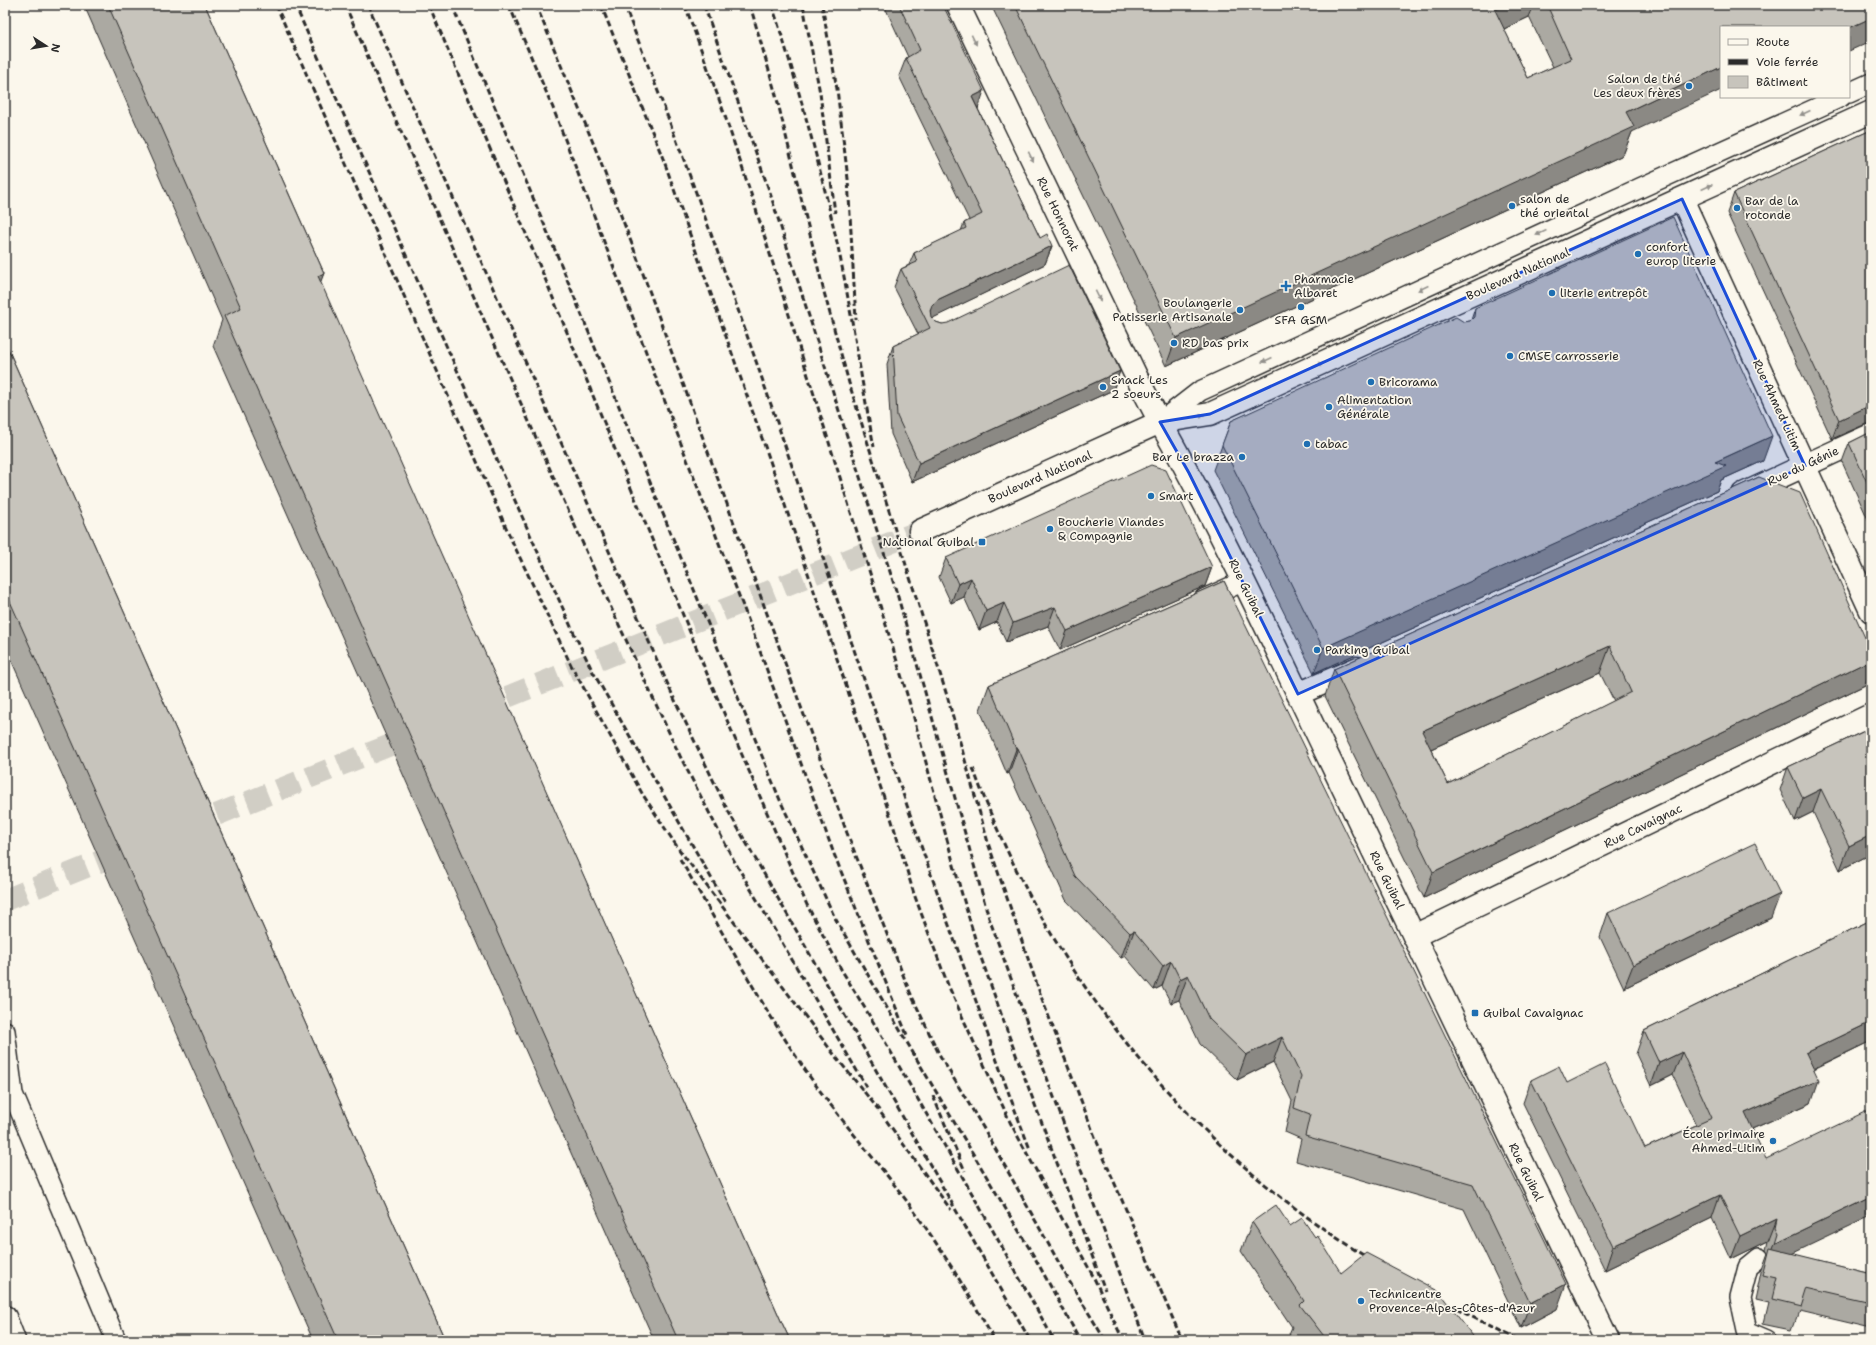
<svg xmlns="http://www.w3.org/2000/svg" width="1876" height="1345" font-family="'Shantell Sans',sans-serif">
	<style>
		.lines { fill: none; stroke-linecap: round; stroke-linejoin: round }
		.tertiary-tunnel { stroke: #d1cec5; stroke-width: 22; stroke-dasharray: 22 11; stroke-linecap: butt }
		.service-casing { stroke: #2b2b2b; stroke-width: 22 }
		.minor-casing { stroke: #2b2b2b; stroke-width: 25 }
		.tertiary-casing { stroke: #2b2b2b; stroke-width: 25 }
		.service { stroke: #fbf7ec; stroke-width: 19 }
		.minor { stroke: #fbf7ec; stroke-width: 22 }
		.tertiary { stroke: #fbf7ec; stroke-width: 22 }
		.rail { stroke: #2b2b2b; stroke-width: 3; stroke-dasharray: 6 3; stroke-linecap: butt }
		.wall { fill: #aba9a2; stroke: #2b2b2b; fill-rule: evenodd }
		.shaded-wall { fill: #8b8984; stroke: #2b2b2b }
		.building { fill: #c7c4bc; stroke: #2b2b2b; fill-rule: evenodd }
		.oneway { fill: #93918c }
		.marked { fill: #1d4ed8; fill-opacity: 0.2; stroke: #1d4ed8; stroke-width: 3; stroke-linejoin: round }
		.poi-dot { fill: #1f6fb2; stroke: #fbf7ec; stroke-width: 1.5 }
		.labels { text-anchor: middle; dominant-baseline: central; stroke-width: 3.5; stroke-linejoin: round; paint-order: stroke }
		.poi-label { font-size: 12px; fill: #2b2b2b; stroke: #fbf7ec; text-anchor: start }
		.street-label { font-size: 12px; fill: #2b2b2b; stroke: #fbf7ec }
	</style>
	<rect width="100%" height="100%" fill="#fbf7ec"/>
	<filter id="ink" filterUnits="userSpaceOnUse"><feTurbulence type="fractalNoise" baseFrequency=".025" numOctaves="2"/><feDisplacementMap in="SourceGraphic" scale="8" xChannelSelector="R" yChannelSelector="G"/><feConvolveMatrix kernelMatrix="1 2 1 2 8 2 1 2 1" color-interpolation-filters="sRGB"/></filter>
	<g filter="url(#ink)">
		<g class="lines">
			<!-- tertiary-tunnel -->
			<g class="tertiary-tunnel">
				<polyline points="477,709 920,531"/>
				<polyline points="186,827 418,734"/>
				<polyline points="5,900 128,850"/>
			</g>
			<!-- service casing -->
			<g class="service-casing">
				<g id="service">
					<polyline points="1849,93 1871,83"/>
					<polyline points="1160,422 1200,391 1211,386 1640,188 1841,97"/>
					<polyline points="1204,599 1244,581"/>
					<polyline points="5,1031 13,1094 116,1340"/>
					<polyline points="1759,1258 1748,1267 1740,1298 1747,1331 1768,1340"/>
				</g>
			</g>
			<!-- minor casing -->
			<g class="minor-casing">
				<g id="minor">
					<polyline points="1682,199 1871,611"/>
					<path d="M1160 422C1224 534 1277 651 1333 767 1425 958 1515 1149 1608 1340"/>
					<polyline points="1743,494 1871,435"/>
					<polyline points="1298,694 1358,668"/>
					<polyline points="1414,936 1871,715"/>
				</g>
			</g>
			<!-- tertiary casing -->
			<g class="tertiary-casing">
				<g id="tertiary">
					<polyline points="958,5 1136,376 1160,422"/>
					<polyline points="920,531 1160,422 1210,414 1871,112"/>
					<polyline points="5,1317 14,1340"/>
				</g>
			</g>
			<!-- service -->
			<use href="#service" class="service"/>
			<!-- minor -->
			<use href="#minor" class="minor"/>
			<!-- tertiary -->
			<use href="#tertiary" class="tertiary"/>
			<!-- rail -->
			<g class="rail">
				<polyline points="276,5 512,541 571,665 603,723 643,795 678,848 836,1057 878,1109 951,1210"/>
				<polyline points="295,5 572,629 593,672 725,902"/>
				<polyline points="345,5 613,612 680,756 732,857 867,1088"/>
				<polyline points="368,5 672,694 727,809 1030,1340"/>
				<polyline points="429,5 546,281 710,681 807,905 841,969 880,1033 978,1204 1054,1340"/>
				<polyline points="452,5 560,262 780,800 835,918 919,1063 1035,1258 1080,1340"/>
				<polyline points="509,5 553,108 757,643 834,854 907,1035"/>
				<polyline points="536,5 594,145 638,260 847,833 909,990 939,1054 987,1134 1068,1279 1105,1340"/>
				<polyline points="601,5 664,161 769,458 892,821 914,894 948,985 1010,1122 1093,1276 1123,1340"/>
				<path d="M624 5C748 313 843 630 955 942 980 1011 1003 1081 1030 1149"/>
				<polyline points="685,5 724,113 753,200 879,602 912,711 961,891 979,952 1009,1036 1105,1290"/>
				<polyline points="704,5 769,190 898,597 989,918 1067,1133 1145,1340"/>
				<polyline points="750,5 776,95 824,292 849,383 948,699 989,846 1042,999 1097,1142 1182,1340"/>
				<path d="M772 5C798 85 820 165 838 247 852 313 861 380 874 447"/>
				<polyline points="803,5 820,93 835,213"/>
				<polyline points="822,5 837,89 848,179 856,320"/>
				<path d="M973 768C1046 971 1188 1149 1373 1261"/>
				<path d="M680 859C723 932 762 1008 810 1077 841 1121 877 1161 909 1204 940 1247 969 1293 994 1340"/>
				<polyline points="933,1096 965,1171"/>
				<polyline points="1440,1301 1519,1340"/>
			</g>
		</g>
		<!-- wall -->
		<g class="wall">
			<polygon points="84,5 205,5 324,273 320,282 782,1323 790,1340 654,1340 213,346 222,320"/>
			<polygon points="884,5 943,5 978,109 1040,238 1052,246 1045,264 932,318 936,322 942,324 1120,371 1113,390 912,482 891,434 887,364 893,346 918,334 894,287 901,269 909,265 914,253 961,231 964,223 969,220 899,76 906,58 908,57"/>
			<path d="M991 5H1871L1721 27 1632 132 1623 155 1166 366ZM1529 17 1553 67 1528 78 1504 29Z"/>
			<polygon points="1871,130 1871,423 1866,424 1832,439 1727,213 1734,193"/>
			<polygon points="1475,308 1763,461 1721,480 1717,491 1314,673 1213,470 1231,421 1464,322 1470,321 1471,320"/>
			<polygon points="5,342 445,1340 313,1340 5,646"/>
			<polygon points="1871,432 1871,526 1842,462 1849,443"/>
			<path d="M1759 477 1865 685 1424 898 1325 696 1334 669ZM1600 673 1614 701 1448 784 1431 749Z"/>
			<polygon points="946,558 1212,567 1205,586 1060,650 1048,626 1006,642 997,622 979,630 964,597 951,603 939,577"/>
			<polygon points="1224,581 1557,1309 1521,1328 1464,1209 1296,1161 1301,1139 1285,1132 1292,1101 1273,1062 1237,1080 1200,1044 1179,1000 1171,1003 1162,986 1154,990 1125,956 1121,958 1066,900 1009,773 1007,774 980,710 989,685"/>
			<polygon points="1871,728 1871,854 1840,870 1813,812 1795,821 1780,790 1788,767"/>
			<polygon points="1608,913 1771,918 1624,988 1600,937"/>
			<polygon points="1871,920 1871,1041 1814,1069 1811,1103 1752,1129 1792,1254 1871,1273 1871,1328 1799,1311 1792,1330 1763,1324 1768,1303 1755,1300 1761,1272 1768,1253 1766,1250 1768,1241 1731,1259 1712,1218 1605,1270 1523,1103 1531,1080 1567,1083 1645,1148 1696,1125 1673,1075 1651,1086 1636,1054 1644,1031"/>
			<polygon points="1252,1222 1290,1226 1341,1273 1476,1340 1294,1340 1289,1334 1292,1327 1241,1251"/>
		</g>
		<!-- shaded-wall -->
		<g class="shaded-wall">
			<polygon points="1506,5 1534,5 1529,17 1485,38 1495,10"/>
			<polygon points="1871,18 1871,41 1849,51 1849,28"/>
			<polygon points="1721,67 1721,90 1632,132 1623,155 1166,366 1176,338 1626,112"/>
			<polygon points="984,91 978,109 972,97"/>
			<polygon points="1052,246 1045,264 931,319 927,322 932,305 937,300"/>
			<polygon points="324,273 313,303 318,276"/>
			<polygon points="1120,371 1113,390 912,482 919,463"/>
			<polygon points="1871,405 1871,423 1866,424 1832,439 1839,420"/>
			<polygon points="1772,436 1763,461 1721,480 1717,491 1314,673 1323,648 1715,462"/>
			<polygon points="1212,567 1205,586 1060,650 1067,631"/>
			<polygon points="971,578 964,597 951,603 958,584"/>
			<polygon points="1004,603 997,622 979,630 986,611"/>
			<polygon points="1055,607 1048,626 1006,642 1013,623"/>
			<polygon points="1610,646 1600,673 1413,757 1422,731"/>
			<polygon points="1871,660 1871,668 1865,685 1424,898 1433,872"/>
			<polygon points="1018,748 1009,773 1007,774 1016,749"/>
			<polygon points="1821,789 1813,812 1795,821 1803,798"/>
			<polygon points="1871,835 1871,854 1840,870 1849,846"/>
			<polygon points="1780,894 1771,918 1624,988 1633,965"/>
			<polygon points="1134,931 1125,956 1121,958 1130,933"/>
			<polygon points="1171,961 1162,986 1154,990 1163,966"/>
			<polygon points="1188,975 1179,1000 1171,1003 1180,979"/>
			<polygon points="1871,1022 1871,1041 1798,1076 1806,1053"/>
			<polygon points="1282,1037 1273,1062 1237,1080 1246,1055"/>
			<polygon points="1682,1052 1673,1075 1651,1086 1659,1063"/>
			<polygon points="1819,1080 1811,1103 1736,1136 1745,1113"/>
			<polygon points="1720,1195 1712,1218 1605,1270 1613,1246"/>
			<polygon points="1871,1197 1871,1216 1766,1266 1775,1243"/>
			<polygon points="1777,1218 1768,1241 1731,1259 1740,1236"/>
			<polygon points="1566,1284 1557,1309 1521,1328 1530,1303"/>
		</g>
		<!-- building -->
		<g class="building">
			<polygon points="108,5 205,5 324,273 318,276 782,1323 790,1340 678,1340 224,316 241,308"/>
			<polygon points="899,5 943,5 984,91 972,97 1040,238 1047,234 1052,246 937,300 932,305 930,310 931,317 936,322 942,324 948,323 1069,265 1120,371 919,463 897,416 893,346 930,328 901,269 917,262 914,253 966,228 964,223 982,214 906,58 920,50"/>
			<polygon points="1015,5 1506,5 1495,10 1528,78 1571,59 1547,5 1871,5 1871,18 1849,28 1849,27 1721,27 1721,67 1626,112 1634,127 1176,338"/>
			<polygon points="1871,130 1871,405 1839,420 1734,193"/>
			<polygon points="1673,217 1772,436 1715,462 1726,466 1323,648 1222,445 1231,421 1456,317 1464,322 1470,321 1474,317 1475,308"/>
			<polygon points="5,342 445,1340 338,1340 5,590"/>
			<polygon points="1871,432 1871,491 1849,443"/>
			<polygon points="1151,465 1166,470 1212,567 1067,631 1055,607 1013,623 1004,603 986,611 971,578 958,584 946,558"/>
			<path d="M1759 477 1800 493 1871 651V660L1433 872 1334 669ZM1610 646 1631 692 1448 784 1422 731Z"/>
			<polygon points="1224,581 1566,1284 1530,1303 1473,1184 1305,1136 1310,1114 1294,1108 1301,1076 1282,1037 1246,1055 1209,1019 1188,975 1180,979 1171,961 1163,966 1134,931 1130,933 1075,876 1018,748 1016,749 989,685"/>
			<polygon points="1871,728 1871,835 1849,846 1821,789 1803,798 1788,767"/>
			<polygon points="1755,843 1780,894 1633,965 1608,913"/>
			<polygon points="1871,920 1871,1022 1806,1053 1819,1080 1745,1113 1766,1159 1871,1109 1871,1197 1775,1243 1778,1233 1775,1227 1777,1218 1740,1236 1720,1195 1613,1246 1531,1080 1559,1066 1567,1083 1605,1064 1645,1148 1712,1118 1682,1052 1659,1063 1644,1031"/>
			<polygon points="1276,1205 1290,1226 1302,1218 1315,1237 1317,1235 1341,1273 1366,1253 1438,1291 1476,1340 1327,1340 1300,1305 1304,1301 1252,1222"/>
			<polygon points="1770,1248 1871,1273 1871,1303 1806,1288 1800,1307 1771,1300 1776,1279 1763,1276"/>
		</g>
		<!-- one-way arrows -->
		<defs><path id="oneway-solid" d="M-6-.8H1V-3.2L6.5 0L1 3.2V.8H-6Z"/></defs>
		<g class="oneway">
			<use href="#oneway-solid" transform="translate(974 40) rotate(64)"/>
			<use href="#oneway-solid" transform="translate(1805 113) rotate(155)"/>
			<use href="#oneway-solid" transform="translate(1031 157) rotate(64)"/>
			<use href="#oneway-solid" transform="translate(1707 187) rotate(-25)"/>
			<use href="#oneway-solid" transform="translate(1541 233) rotate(155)"/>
			<use href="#oneway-solid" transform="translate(1589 241) rotate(-24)"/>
			<use href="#oneway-solid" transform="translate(1423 288) rotate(155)"/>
			<use href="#oneway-solid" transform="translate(1098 296) rotate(64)"/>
			<use href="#oneway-solid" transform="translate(1267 360) rotate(155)"/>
			<use href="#oneway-solid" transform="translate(1318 365) rotate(-24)"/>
			<use href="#oneway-solid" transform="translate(1199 416) rotate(-10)"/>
		</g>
	</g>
	<!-- marked area -->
	<path class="marked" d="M1682 199 1805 466 1298 694 1189 473 1160 422 1210 414Z"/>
	<!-- markers -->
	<g class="poi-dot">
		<circle cx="1689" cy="86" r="4"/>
		<circle cx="1512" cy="206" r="4"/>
		<circle cx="1737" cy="208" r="4"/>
		<circle cx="1638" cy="254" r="4"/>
		<path d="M1284 280h4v4h4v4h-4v4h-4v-4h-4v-4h4z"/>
		<circle cx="1552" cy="293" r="4"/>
		<circle cx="1301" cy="307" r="4"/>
		<circle cx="1240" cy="310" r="4"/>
		<circle cx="1174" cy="343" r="4"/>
		<circle cx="1510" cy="356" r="4"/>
		<circle cx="1371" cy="382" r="4"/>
		<circle cx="1103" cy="387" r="4"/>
		<circle cx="1329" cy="407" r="4"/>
		<circle cx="1307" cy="444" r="4"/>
		<circle cx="1242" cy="457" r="4"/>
		<circle cx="1151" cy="496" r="4"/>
		<circle cx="1050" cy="529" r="4"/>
		<rect x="978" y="538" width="8" height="8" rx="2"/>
		<circle cx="1317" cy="650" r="4"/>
		<rect x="1471" y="1009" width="8" height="8" rx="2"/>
		<circle cx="1773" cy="1141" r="4"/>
		<circle cx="1361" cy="1301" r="4"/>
	</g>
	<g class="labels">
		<!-- poi labels -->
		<g class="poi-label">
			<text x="1681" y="79" text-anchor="end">Salon de thé<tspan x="1681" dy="14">Les deux frères</tspan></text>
			<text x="1520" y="199">salon de<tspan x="1520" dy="14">thé oriental</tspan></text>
			<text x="1745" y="201">Bar de la<tspan x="1745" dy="14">rotonde</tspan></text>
			<text x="1646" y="247">confort<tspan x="1646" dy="14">europ literie</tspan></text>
			<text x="1294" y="279">Pharmacie<tspan x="1294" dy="14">Albaret</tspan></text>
			<text x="1560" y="293">literie entrepôt</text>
			<text x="1232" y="303" text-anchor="end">Boulangerie<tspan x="1232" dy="14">Patisserie Artisanale</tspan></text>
			<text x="1301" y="320" text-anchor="middle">SFA GSM</text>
			<text x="1182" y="343">RD bas prix</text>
			<text x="1518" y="356">CMSE carrosserie</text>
			<text x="1111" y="380">Snack Les<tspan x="1111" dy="14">2 soeurs</tspan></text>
			<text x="1379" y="382">Bricorama</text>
			<text x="1337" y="400">Alimentation<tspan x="1337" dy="14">Générale</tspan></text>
			<text x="1315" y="444">tabac</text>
			<text x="1234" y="457" text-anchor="end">Bar Le brazza</text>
			<text x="1159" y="496">Smart</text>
			<text x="1058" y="522">Boucherie Viandes<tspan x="1058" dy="14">&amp; Compagnie</tspan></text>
			<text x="974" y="542" text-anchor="end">National Guibal</text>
			<text x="1325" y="650">Parking Guibal</text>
			<text x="1483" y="1013">Guibal Cavaignac</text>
			<text x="1765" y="1134" text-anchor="end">École primaire<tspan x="1765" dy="14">Ahmed-Litim</tspan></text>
			<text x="1369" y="1294">Technicentre<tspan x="1369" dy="14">Provence-Alpes-Côtes-d'Azur</tspan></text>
		</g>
		<!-- street labels -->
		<g class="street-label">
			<text transform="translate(1058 214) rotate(64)">Rue Honnorat</text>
			<text transform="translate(1518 274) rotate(-24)">Boulevard National</text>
			<text transform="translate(1777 405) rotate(65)">Rue Ahmed Litim</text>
			<text transform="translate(1803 466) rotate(-25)">Rue du Génie</text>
			<text transform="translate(1040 477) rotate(-24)">Boulevard National</text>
			<text transform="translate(1246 588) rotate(64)">Rue Guibal</text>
			<text transform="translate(1643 826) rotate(-26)">Rue Cavaignac</text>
			<text transform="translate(1387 880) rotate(64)">Rue Guibal</text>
			<text transform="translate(1526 1172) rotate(64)">Rue Guibal</text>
		</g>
	</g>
	<!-- margin -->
	<rect width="1876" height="1345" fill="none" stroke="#fbf7ec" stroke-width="20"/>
	<rect x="10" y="10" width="1856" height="1325" fill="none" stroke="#2b2b2b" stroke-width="1.5" filter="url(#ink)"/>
	<!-- legend -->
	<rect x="1720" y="26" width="130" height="72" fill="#fbf7ec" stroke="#a8a59f"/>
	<rect x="1728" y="39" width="20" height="6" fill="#fbf7ec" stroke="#a8a59f"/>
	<text x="1756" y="46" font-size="12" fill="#2b2b2b">Route</text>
	<rect x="1728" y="59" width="20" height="6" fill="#2b2b2b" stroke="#a8a59f"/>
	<text x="1756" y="66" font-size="12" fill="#2b2b2b">Voie ferrée</text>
	<rect x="1728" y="76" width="20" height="12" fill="#c7c4bc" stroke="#a8a59f"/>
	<text x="1756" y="86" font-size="12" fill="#2b2b2b">Bâtiment</text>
	<!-- north arrow -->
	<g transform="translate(46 46) rotate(102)" stroke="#fbf7ec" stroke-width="3" paint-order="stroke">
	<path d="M0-3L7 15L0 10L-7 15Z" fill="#2b2b2b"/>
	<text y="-6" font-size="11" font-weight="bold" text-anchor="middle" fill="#2b2b2b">N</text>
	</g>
</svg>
